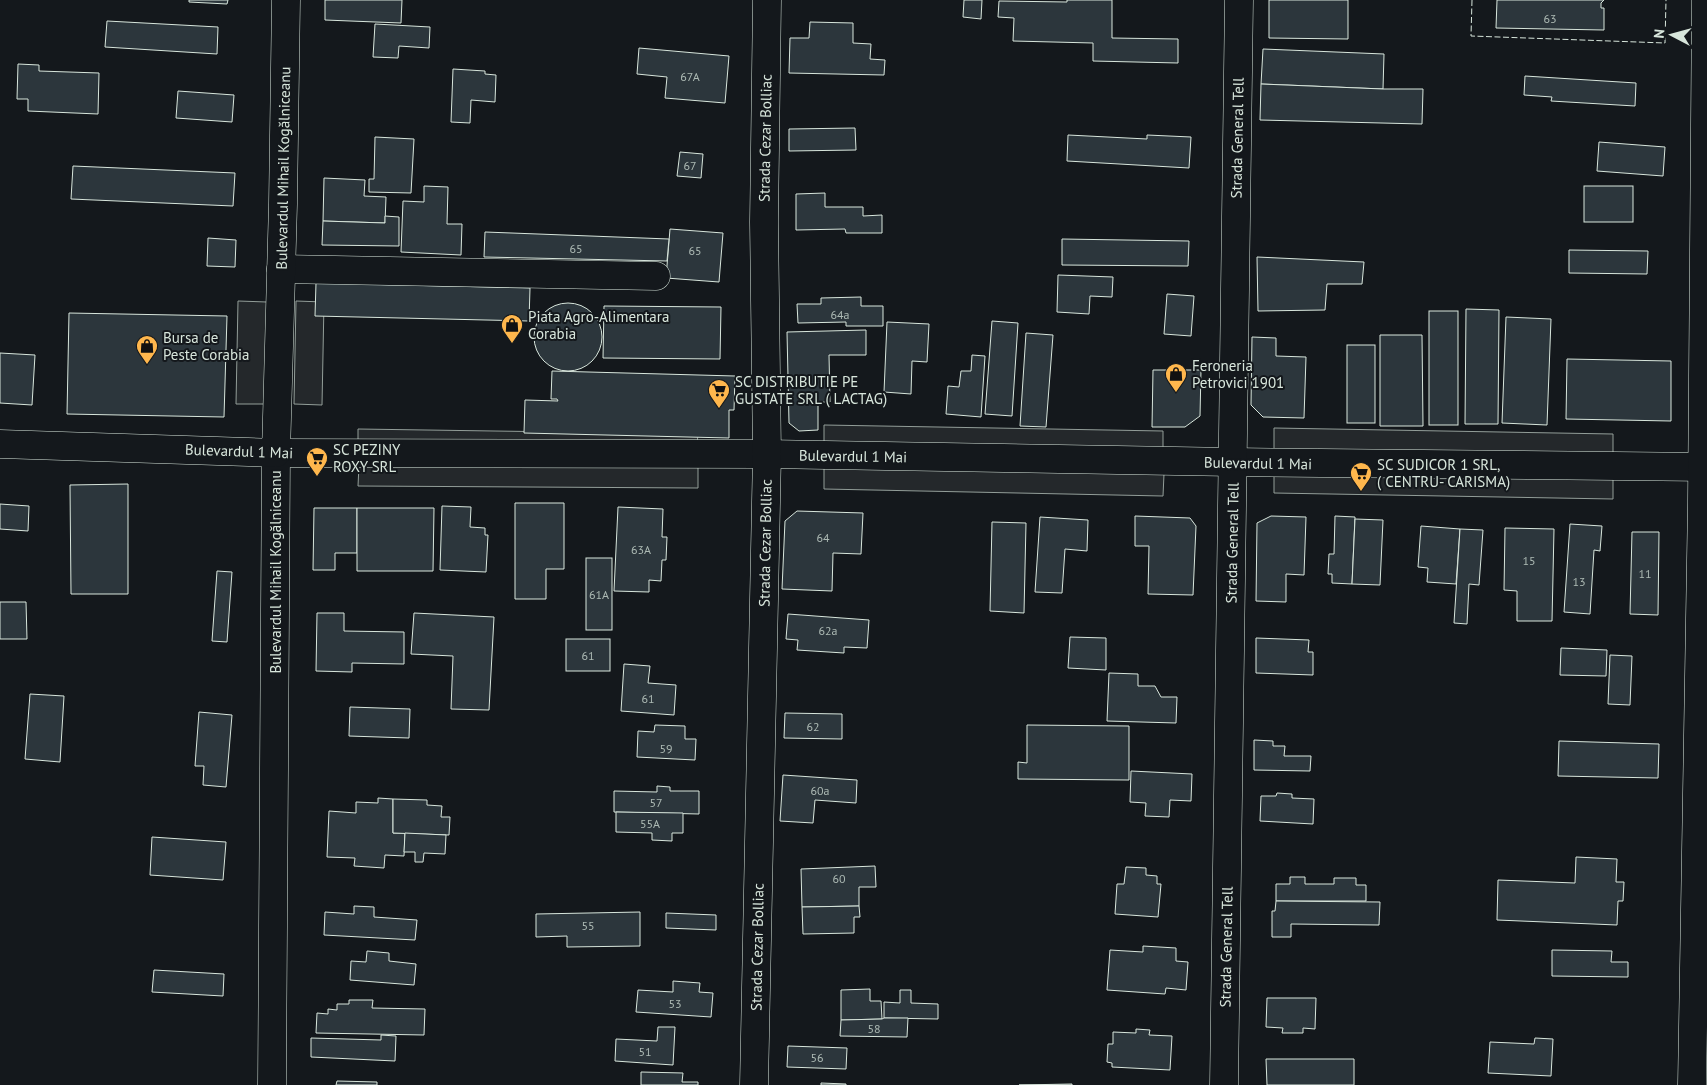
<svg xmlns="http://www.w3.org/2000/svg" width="1707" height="1085" font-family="'PT Sans',sans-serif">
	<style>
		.parking { fill: #24282b; stroke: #939e99 }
		.building { fill: #2c363c; stroke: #d8e6dc }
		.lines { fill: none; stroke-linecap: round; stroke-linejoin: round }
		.minor-casing { stroke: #d8e6dc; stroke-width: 29 }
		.major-casing { stroke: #d8e6dc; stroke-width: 29 }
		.minor { stroke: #14181c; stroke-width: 28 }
		.major { stroke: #14181c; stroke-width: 28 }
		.fence { stroke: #d8e6dc; stroke-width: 1; stroke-dasharray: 6 2.5; stroke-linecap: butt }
		.labels { text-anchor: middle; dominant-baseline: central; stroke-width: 4; stroke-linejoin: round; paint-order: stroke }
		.number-label { font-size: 12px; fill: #adbab4 }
		.street-label { font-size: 15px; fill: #d8e6dc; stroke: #14181c }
		.poi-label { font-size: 15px; fill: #d8e6dc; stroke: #14181c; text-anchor: start }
	</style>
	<rect width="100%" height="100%" fill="#14181c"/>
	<!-- parking -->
	<g class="parking">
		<polygon points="238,301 267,302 264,404 236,404"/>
		<polygon points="296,301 324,302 322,405 294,404"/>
		<polygon points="824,425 1163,431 1163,453 824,446"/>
		<polygon points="1274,428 1613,434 1613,456 1274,450"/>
		<polygon points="358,429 698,434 697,445 358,443"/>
		<polygon points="359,465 698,467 698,488 358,486"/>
		<polygon points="824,468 1164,474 1163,496 824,489"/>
		<polygon points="1274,471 1613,478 1613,499 1274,493"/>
	</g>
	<!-- building -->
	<g class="building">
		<polygon points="189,0 228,0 227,4 189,2"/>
		<polygon points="325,0 402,0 401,23 325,20"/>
		<polygon points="964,0 982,0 981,19 963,17"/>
		<polygon points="1067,0 1112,0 1112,38 1178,39 1178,63 1093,61 1093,43 1013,41 1014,18 998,17 999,1 1067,2"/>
		<polygon points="1269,0 1348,0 1348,39 1269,38"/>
		<polygon points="1497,0 1604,0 1601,3 1601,8 1604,8 1604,30 1496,28"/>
		<polygon points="107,21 218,27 217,54 105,47"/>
		<polygon points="810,22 853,23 853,43 871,44 870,59 885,60 884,75 789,73 790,38 809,38"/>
		<polygon points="375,24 430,27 429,48 399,46 398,58 373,57"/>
		<polygon points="639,48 729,56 725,103 665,98 667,77 637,74"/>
		<polygon points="1263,49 1384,54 1383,89 1261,84"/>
		<polygon points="18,64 39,65 39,71 99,73 98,114 28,111 28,99 17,99"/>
		<polygon points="453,69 485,71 485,74 496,75 495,102 471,100 470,123 451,122"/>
		<polygon points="1525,76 1636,83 1635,106 1551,101 1552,97 1524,95"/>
		<polygon points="1261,84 1383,89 1423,89 1422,124 1260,120"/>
		<polygon points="178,91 234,95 232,122 176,118"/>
		<polygon points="855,128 856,150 789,151 789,129"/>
		<polygon points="1068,135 1147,139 1147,135 1191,137 1189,168 1067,161"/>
		<polygon points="375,137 414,139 411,193 369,192 369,179 374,179"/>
		<polygon points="1599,142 1665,147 1663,176 1597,171"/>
		<polygon points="680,152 703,154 701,178 677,176"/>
		<polygon points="73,166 235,173 233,206 71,199"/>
		<polygon points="324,178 365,180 364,196 386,197 385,223 323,221"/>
		<polygon points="424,186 448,187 447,224 462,224 461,255 401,252 403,201 424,202"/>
		<rect x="1584" y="186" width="49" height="36"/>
		<polygon points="825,193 825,207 863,207 863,216 882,215 882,233 846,233 845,229 796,230 796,194"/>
		<polygon points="385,216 399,217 399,246 322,245 323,221 385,223"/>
		<polygon points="670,229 723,233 719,282 666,278"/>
		<polygon points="485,232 669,239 667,261 484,257"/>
		<polygon points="208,238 236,240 235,267 207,266"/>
		<polygon points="1062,239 1189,241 1188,266 1062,265"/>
		<polygon points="1569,250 1648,251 1647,274 1569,273"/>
		<polygon points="1257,257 1364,262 1362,284 1327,284 1325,310 1258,311"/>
		<polygon points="1058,275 1113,277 1112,297 1090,296 1089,314 1057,312"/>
		<polygon points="316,283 530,288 529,321 315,316"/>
		<polygon points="1167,294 1194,296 1191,336 1164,334"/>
		<polygon points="861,297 861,306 883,306 883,326 846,326 846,322 798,323 797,304 821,304 821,298"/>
		<circle cx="568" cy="337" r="34"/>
		<polygon points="604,306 721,307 720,359 603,358"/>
		<polygon points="1466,309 1499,310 1498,424 1465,424"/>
		<rect x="1429" y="311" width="29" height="114"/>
		<polygon points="69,313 227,316 224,417 67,414"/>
		<polygon points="1506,317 1551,319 1547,425 1502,423"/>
		<polygon points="992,321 1018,323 1012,416 985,414"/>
		<polygon points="887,322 929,324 927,362 912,361 911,394 884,392"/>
		<polygon points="866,330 866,355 829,355 830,402 818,402 818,430 799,431 789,423 787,332"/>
		<polygon points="1026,333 1053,335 1046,427 1020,426"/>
		<polygon points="1380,335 1422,335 1423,426 1380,426"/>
		<polygon points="1252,337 1276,338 1276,356 1306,357 1304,418 1263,417 1251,405"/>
		<rect x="1347" y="345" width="28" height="78"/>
		<polygon points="0,353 35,355 32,405 0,403"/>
		<polygon points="972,355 985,356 981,417 946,414 948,386 959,387 961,371 971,371"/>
		<polygon points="1567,359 1671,361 1671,421 1566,419"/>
		<polygon points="1153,370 1201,370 1200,416 1185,427 1152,427"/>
		<polygon points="552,371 735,376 734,410 729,410 729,438 524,433 525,400 558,401 557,399 551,399"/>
		<polygon points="128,484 128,594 71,594 70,485"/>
		<polygon points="515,503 564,503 564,569 546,569 546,599 515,599"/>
		<polygon points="0,504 29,506 28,531 0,529"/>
		<polygon points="442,506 471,507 470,527 485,528 485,535 488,535 486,572 440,570"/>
		<polygon points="618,507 663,509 662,537 667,537 666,560 662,560 661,581 649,580 649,592 614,591"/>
		<polygon points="314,508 357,508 357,553 335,553 335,570 313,570"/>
		<polygon points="357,508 434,508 433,571 357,571"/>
		<polygon points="797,511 863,513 861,554 833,553 832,591 782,589 785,521"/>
		<polygon points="1135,516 1190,518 1196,526 1193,595 1148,594 1149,546 1135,546"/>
		<polygon points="1271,516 1306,517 1304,575 1286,574 1286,602 1256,601 1257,523"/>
		<polygon points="1335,516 1355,517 1352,584 1332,583 1332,574 1328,574 1329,554 1334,554"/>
		<polygon points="1040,517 1088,520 1087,551 1065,549 1062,593 1035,592"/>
		<polygon points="1355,519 1383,520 1380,585 1352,584"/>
		<polygon points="992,522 1026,523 1024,613 990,611"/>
		<polygon points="1570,524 1602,526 1600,551 1594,550 1590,614 1564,612"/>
		<polygon points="1421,526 1460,529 1456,584 1427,582 1428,568 1418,567"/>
		<polygon points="1505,528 1554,529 1552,621 1517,621 1517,591 1504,590"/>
		<polygon points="1460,529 1483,530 1479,585 1469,584 1467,624 1454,623"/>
		<polygon points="1632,532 1659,532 1658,615 1630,614"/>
		<rect x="586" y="558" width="26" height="72"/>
		<polygon points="217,571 232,572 227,642 212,641"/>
		<polygon points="0,602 26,602 27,639 0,639"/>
		<polygon points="317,613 344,613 344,631 404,632 404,664 352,663 352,672 316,671"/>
		<polygon points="414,613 494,617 489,710 451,709 453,656 411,654"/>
		<polygon points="788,614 869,620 867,648 844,647 844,653 797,650 798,640 786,639"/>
		<polygon points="1070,637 1106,638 1106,670 1068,668"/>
		<polygon points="1256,638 1309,640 1308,652 1313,652 1313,675 1256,673"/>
		<rect x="566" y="639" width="44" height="32"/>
		<polygon points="1561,648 1607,650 1606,676 1560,675"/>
		<polygon points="1610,655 1632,656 1630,705 1608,704"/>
		<polygon points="624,664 650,666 648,683 676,685 674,715 621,711"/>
		<polygon points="1109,673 1138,674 1138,686 1155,686 1161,697 1177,697 1176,723 1107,721"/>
		<polygon points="30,694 64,696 60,762 25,759"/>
		<polygon points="350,707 410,709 409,738 349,736"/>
		<polygon points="199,712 232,715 226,787 203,785 204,766 195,766"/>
		<polygon points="785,713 842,714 842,739 784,738"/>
		<polygon points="655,725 685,726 685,739 696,739 695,760 637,757 638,731 654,732"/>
		<polygon points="1027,725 1129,726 1129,780 1018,779 1018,762 1027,763"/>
		<polygon points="1254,740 1273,741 1273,746 1285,746 1284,756 1311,756 1310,771 1254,770"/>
		<polygon points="1559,741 1659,744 1658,778 1558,776"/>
		<polygon points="1131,771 1192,774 1191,801 1170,800 1169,817 1145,816 1146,803 1130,802"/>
		<polygon points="783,775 857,780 856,803 815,800 813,823 780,821"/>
		<polygon points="657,786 670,787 670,791 699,791 699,814 614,812 614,791 657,792"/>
		<polygon points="1277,793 1292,794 1292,798 1314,799 1313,824 1260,821 1261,796 1276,796"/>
		<polygon points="378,798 393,799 393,833 405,833 404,856 385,855 384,868 354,866 355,858 327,857 329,811 356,813 356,802 378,803"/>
		<polygon points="393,799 427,800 427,805 442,806 441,817 450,817 449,835 393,833"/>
		<polygon points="616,812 683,813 683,833 672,833 672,841 652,840 652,833 616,832"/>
		<polygon points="405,833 446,835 445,854 424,853 423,862 415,862 415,852 404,852"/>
		<polygon points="152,837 226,842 223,880 150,875"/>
		<polygon points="1576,857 1617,859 1616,882 1624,882 1623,901 1618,901 1617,925 1497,920 1498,880 1575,883"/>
		<polygon points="875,866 876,887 859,887 859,906 802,907 801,869"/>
		<polygon points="1126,867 1146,868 1146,875 1157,876 1157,884 1161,884 1158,917 1115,914 1117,884 1124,884"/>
		<polygon points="1290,877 1305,877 1305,884 1334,884 1334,878 1356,878 1356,885 1366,885 1366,901 1276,901 1276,884 1290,884"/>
		<polygon points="1276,901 1380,902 1379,925 1291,924 1291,937 1272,937 1272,911 1275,911"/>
		<polygon points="354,906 374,907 374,917 417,920 415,940 324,935 325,912 354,914"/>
		<polygon points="859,906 860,917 854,917 854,933 803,934 802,907"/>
		<polygon points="640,912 640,946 567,947 567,936 536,937 536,914"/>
		<polygon points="666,913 716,915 716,930 666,928"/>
		<polygon points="1143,946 1176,948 1176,961 1188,962 1186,990 1166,988 1165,994 1107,990 1110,950 1143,952"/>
		<polygon points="1552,950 1612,951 1611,962 1628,962 1628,977 1552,976"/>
		<polygon points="367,951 389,953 389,961 416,964 414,985 350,980 351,961 366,962"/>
		<polygon points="154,970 224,974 223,996 152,992"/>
		<polygon points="673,981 700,983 699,992 713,993 711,1017 636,1012 638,990 673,992"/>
		<polygon points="870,989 870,1001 881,1001 882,1019 841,1020 841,990"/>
		<polygon points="900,990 911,990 911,1003 938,1004 938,1019 884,1018 884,1002 900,1003"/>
		<polygon points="1267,998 1316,998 1315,1029 1303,1028 1303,1033 1282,1033 1283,1028 1266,1027"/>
		<polygon points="349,1000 373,1000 372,1008 425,1009 424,1035 316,1033 317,1013 328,1014 328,1009 337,1010 337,1004 349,1004"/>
		<polygon points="884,1018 908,1018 907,1037 840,1036 841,1020 882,1019"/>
		<polygon points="658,1027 675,1027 673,1065 615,1061 616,1039 657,1041"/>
		<polygon points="1136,1029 1150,1030 1149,1035 1172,1036 1170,1070 1112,1067 1112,1063 1107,1062 1108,1044 1113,1044 1113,1032 1136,1033"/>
		<polygon points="381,1035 396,1036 395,1061 311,1057 311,1038 381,1040"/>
		<polygon points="1535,1038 1553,1039 1551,1076 1488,1073 1490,1042 1534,1044"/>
		<polygon points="788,1046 847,1048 846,1069 787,1067"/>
		<polygon points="1266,1059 1354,1059 1354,1085 1267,1085"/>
		<polygon points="641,1072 683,1073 682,1082 698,1082 698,1085 641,1085"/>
		<polygon points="337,1081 377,1082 377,1085 336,1085"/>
		<polygon points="821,1083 846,1084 846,1085 821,1085"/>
		<polygon points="1072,1084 1072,1085 1019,1085"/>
	</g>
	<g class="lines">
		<!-- minor casing -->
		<g class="minor-casing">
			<g id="minor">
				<polyline points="281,269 656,276"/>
				<polyline points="272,1085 276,453 767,454 1233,462 1707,467"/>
				<polyline points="754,1085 767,454 764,222 767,0"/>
				<polyline points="1224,1085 1239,0"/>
				<polyline points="1692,1085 1702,502 1706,0"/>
			</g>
		</g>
		<!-- major casing -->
		<g class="major-casing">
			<polyline id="major" points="0,444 276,453 283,204 286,0"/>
		</g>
		<!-- minor -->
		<use href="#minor" class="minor"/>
		<!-- major -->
		<use href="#major" class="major"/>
		<!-- fence -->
		<polyline class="fence" points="1472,0 1471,36 1665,43 1666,0"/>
	</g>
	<!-- icons -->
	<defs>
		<g id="shop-pin" transform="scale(1.125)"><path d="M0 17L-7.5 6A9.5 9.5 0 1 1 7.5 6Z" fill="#ffb74d" stroke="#14181c"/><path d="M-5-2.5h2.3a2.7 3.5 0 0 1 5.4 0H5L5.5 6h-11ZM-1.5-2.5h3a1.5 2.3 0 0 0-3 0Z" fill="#111"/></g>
		<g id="supermarket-pin" transform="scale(1.125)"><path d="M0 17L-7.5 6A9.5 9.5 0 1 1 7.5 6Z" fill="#ffb74d" stroke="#14181c"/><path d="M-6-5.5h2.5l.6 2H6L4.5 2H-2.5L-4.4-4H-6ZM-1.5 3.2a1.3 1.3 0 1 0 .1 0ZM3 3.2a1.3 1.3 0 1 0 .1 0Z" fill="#111"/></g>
	</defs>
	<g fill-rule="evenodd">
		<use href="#shop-pin" x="512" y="325"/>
		<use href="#shop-pin" x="147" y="346"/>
		<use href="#shop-pin" x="1176" y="374"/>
		<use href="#supermarket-pin" x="719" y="390"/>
		<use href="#supermarket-pin" x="317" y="458"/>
		<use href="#supermarket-pin" x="1361" y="473"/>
	</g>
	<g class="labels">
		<!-- number labels -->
		<g class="number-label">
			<text x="1550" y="18">63</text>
			<text x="690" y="76">67A</text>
			<text x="690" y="165">67</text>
			<text x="576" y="248">65</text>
			<text x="695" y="250">65</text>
			<text x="840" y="314">64a</text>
			<text x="823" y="537">64</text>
			<text x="641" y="549">63A</text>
			<text x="1529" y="560">15</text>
			<text x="1645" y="573">11</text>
			<text x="1579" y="581">13</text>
			<text x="599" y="594">61A</text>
			<text x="828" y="630">62a</text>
			<text x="588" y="655">61</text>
			<text x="648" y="698">61</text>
			<text x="813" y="726">62</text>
			<text x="666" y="748">59</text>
			<text x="820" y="790">60a</text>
			<text x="656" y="802">57</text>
			<text x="650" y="823">55A</text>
			<text x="839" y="878">60</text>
			<text x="588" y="925">55</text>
			<text x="675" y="1003">53</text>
			<text x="874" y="1028">58</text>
			<text x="645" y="1051">51</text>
			<text x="817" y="1057">56</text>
		</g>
		<!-- street labels -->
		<g class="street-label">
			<text transform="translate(765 138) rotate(-89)">Strada Cezar Bolliac</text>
			<text transform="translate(1237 138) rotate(-89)">Strada General Tell</text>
			<text transform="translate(283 168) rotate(-89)">Bulevardul Mihail Kogălniceanu</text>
			<text transform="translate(239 451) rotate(2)">Bulevardul 1 Mai</text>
			<text transform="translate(853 456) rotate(1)">Bulevardul 1 Mai</text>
			<text transform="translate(1258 463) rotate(1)">Bulevardul 1 Mai</text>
			<text transform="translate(765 543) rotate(-89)">Strada Cezar Bolliac</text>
			<text transform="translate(1232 543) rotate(-89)">Strada General Tell</text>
			<text transform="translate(275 572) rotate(-90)">Bulevardul Mihail Kogălniceanu</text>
			<text transform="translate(757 947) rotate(-89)">Strada Cezar Bolliac</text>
			<text transform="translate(1226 947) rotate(-89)">Strada General Tell</text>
		</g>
		<!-- poi labels -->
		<g class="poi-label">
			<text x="528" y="316">Piata Agro-Alimentara<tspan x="528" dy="17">Corabia</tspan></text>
			<text x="163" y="337">Bursa de<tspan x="163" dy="17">Peste Corabia</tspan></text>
			<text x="1192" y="365">Feroneria<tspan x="1192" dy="17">Petrovici 1901</tspan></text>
			<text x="735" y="381">SC DISTRIBUTIE PE<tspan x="735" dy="17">GUSTATE SRL ( LACTAG)</tspan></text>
			<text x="333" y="449">SC PEZINY<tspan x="333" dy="17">ROXY SRL</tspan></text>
			<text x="1377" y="464">SC SUDICOR 1 SRL,<tspan x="1377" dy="17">( CENTRU- CARISMA)</tspan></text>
		</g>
	</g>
	<!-- north arrow -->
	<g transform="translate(1672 35) rotate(276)" stroke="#14181c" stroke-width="4" paint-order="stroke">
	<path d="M0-4L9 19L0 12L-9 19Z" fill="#d8e6dc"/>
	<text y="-8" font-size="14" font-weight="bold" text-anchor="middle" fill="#d8e6dc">N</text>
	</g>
</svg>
